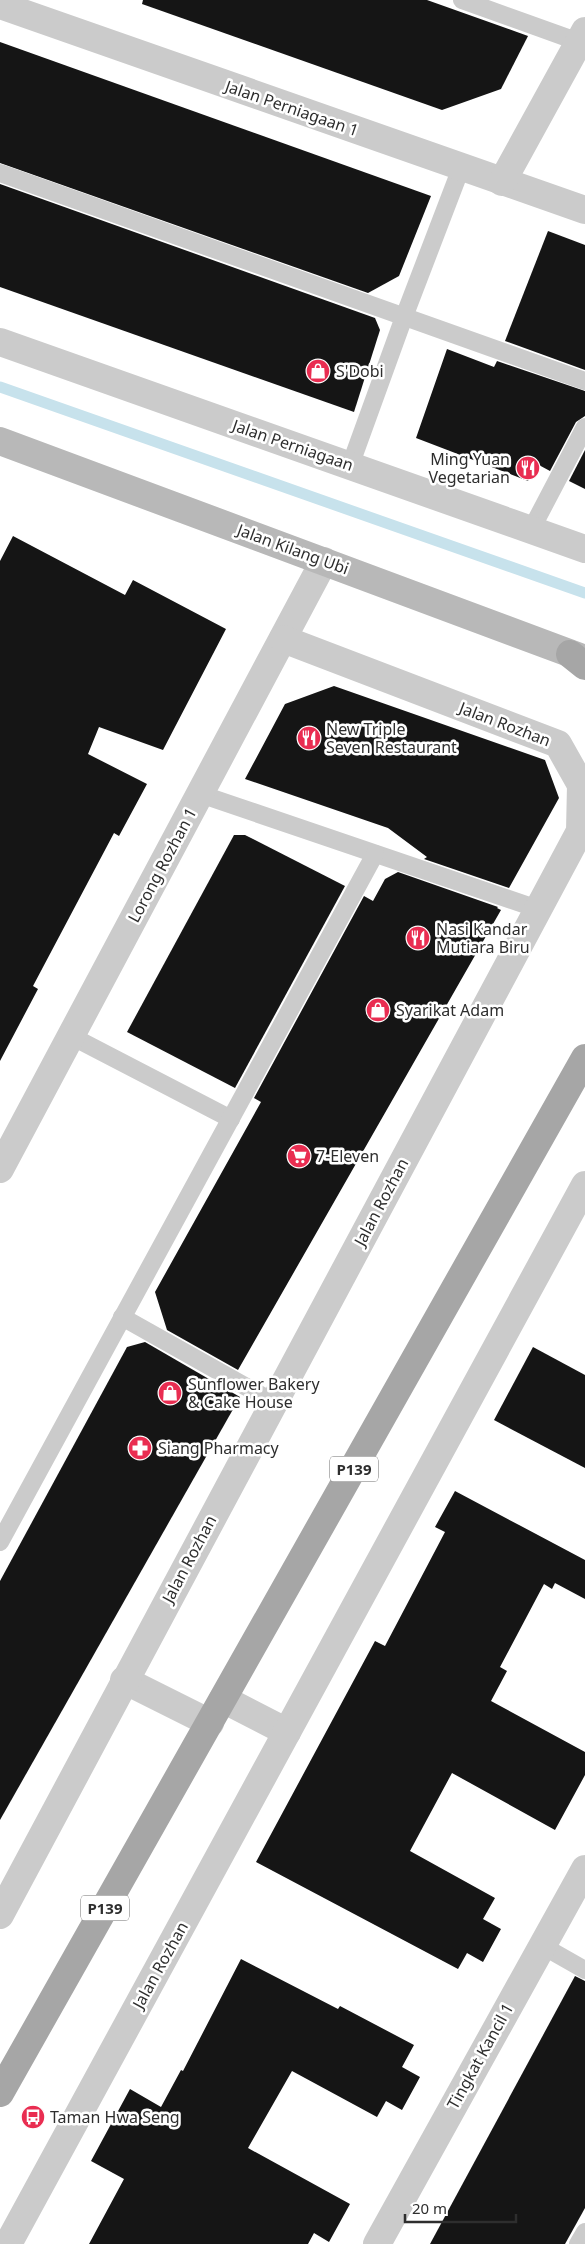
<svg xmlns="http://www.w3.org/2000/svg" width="585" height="2244" font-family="'Noto Sans',sans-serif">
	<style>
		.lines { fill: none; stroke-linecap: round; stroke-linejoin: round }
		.stream { stroke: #c7e2ec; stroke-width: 11 }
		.building { fill: #151515 }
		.lane { stroke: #cbcbcb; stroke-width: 18 }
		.street { stroke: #cbcbcb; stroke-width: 28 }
		.secondary { stroke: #b8b8b8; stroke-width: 28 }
		.primary { stroke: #a6a6a6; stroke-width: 28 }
		.labels { text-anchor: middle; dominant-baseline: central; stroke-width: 5; stroke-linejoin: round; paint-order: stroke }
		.shield { fill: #fff; stroke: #6d6d6d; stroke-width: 1 }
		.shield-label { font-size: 15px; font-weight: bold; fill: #2e2e2e }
		.street-label { font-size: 16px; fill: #2e2e2e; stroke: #fff }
		.poi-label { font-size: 16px; fill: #2e2e2e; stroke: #fff; text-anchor: start }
	</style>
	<rect width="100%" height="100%" fill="#fff"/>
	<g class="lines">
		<!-- stream -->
		<polyline class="stream" points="0,387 585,593"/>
	</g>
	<!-- building -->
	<g class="building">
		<polygon points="143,0 427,0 528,36 501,89 442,110 142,4"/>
		<polygon points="0,42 431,196 399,276 368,293 0,163"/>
		<polygon points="0,184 375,318 380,330 354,412 0,287"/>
		<polygon points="548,231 585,245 585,370 505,341"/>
		<polygon points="447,349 494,367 497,361 585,391 585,416 576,422 550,471 537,464 528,481 416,438"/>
		<polygon points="585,450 585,489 569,481"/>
		<polygon points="13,536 125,595 133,580 226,629 163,750 99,727 88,754 147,784 119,836 114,833 33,986 38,989 0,1061 0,561"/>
		<polygon points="334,686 545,760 559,798 509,888 424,859 427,857 388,828 245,779 285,704"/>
		<polygon points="234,835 245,835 345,886 235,1088 127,1032"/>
		<polygon points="398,872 498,907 497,908 501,910 238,1370 167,1330 155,1292 261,1102 254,1098 364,896 373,901 385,879"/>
		<polygon points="145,1342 240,1397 0,1820 0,1581 127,1347"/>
		<polygon points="533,1347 585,1375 585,1468 494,1420"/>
		<polygon points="455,1491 585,1560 585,1599 555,1583 552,1589 544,1584 500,1667 507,1671 491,1701 585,1752 585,1775 555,1830 452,1773 410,1851 495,1898 483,1919 501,1929 483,1962 467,1953 458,1969 256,1862 375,1641 385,1646 445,1532 435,1527"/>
		<polygon points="241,1959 338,2009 340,2006 414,2045 402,2067 420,2077 402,2110 386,2101 377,2117 292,2071 248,2148 350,2204 329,2242 314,2233 308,2244 89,2244 124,2179 91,2161 130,2089 161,2107 181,2070 183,2071"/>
		<polygon points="575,1976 585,1981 585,2208 565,2244 430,2244"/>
	</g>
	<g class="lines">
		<!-- lane -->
		<g class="lane">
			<polyline points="462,0 579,42"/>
			<polyline points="0,173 585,381"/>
			<polyline points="350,466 404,317 461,168"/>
			<polyline points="531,530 585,427"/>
			<polyline points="200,794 538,909"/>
			<polyline points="71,1036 231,1119"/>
			<polyline points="122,1317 273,1402"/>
			<polyline points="0,1542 375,854"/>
			<polyline points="541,1945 585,1970"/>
			<polyline points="578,2244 585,2232"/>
		</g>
		<!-- street -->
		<g class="street">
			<polyline points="0,5 585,210"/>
			<polyline points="502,182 585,31"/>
			<polyline points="0,342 585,549"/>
			<polyline points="0,1169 324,561"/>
			<polyline points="124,1680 210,1723"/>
			<polyline points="223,1699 287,1732"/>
			<polyline points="0,1915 580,831 581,785 558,744 283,639"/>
			<polyline points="8,2244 585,1185"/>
			<polyline points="377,2244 585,1869"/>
		</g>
		<!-- secondary -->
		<polyline class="secondary" points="0,441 585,659"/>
		<!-- primary -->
		<g class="primary">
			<polyline points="570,654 585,666"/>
			<polyline points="0,2093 585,1058"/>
		</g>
	</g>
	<!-- icons -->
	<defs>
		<g id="shop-disc" transform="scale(1.25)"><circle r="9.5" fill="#e92d51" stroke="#fff"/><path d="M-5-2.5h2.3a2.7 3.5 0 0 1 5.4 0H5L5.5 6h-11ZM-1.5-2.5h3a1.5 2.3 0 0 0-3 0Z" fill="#fff"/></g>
		<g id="restaurant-disc" transform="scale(1.25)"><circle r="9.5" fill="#e92d51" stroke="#fff"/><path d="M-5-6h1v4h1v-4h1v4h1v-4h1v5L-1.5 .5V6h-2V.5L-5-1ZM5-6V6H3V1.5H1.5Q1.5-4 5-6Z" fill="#fff"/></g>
		<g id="supermarket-disc" transform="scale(1.25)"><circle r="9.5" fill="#e92d51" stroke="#fff"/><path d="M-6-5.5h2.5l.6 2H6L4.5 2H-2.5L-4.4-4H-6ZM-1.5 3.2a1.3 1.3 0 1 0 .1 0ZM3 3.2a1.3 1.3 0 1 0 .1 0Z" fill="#fff"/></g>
		<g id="pharmacy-disc" transform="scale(1.25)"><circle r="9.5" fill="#e92d51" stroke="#fff"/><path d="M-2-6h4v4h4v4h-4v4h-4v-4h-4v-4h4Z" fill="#fff"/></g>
		<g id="bus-disc" transform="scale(1.25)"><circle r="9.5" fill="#e92d51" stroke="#fff"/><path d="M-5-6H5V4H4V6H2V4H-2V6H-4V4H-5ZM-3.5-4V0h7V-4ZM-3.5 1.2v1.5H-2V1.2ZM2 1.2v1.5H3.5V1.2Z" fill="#fff"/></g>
	</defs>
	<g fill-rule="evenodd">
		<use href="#shop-disc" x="318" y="371"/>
		<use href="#restaurant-disc" x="528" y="468"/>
		<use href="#restaurant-disc" x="309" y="738"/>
		<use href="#restaurant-disc" x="418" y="938"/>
		<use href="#shop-disc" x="378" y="1010"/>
		<use href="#supermarket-disc" x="299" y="1156"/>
		<use href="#shop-disc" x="170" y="1393"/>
		<use href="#pharmacy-disc" x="140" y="1448"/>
		<use href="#bus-disc" x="33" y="2117"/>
	</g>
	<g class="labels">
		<!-- shield labels -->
		<g class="shield">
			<rect x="330" y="1456.5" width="48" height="25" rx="4"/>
			<rect x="81" y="1895.5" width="48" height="25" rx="4"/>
		</g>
		<g class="shield-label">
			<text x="354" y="1469">P139</text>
			<text x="105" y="1908">P139</text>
		</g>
		<!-- street labels -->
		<g class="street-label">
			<text transform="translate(292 108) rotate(19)">Jalan Perniagaan 1</text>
			<text transform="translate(293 445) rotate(19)">Jalan Perniagaan</text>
			<text transform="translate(293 549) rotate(20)">Jalan Kilang Ubi</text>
			<text transform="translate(505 724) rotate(21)">Jalan Rozhan</text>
			<text transform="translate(162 865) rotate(-62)">Lorong Rozhan 1</text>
			<text transform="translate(381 1202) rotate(-62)">Jalan Rozhan</text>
			<text transform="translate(189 1559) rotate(-62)">Jalan Rozhan</text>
			<text transform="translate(160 1965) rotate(-61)">Jalan Rozhan</text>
			<text transform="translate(480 2056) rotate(-61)">Tingkat Kancil 1</text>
		</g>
		<!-- poi labels -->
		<g class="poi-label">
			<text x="336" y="371">S'Dobi</text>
			<text x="510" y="459" text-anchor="end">Ming Yuan<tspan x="510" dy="18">Vegetarian</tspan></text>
			<text x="326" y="729">New Triple<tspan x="326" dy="18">Seven Restaurant</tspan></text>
			<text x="436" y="929">Nasi Kandar<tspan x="436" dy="18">Mutiara Biru</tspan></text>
			<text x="396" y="1010">Syarikat Adam</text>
			<text x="316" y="1156">7-Eleven</text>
			<text x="188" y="1384">Sunflower Bakery<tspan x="188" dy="18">&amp; Cake House</tspan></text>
			<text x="158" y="1448">Siang Pharmacy</text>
			<text x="50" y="2117">Taman Hwa Seng</text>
		</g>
	</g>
	<!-- scale -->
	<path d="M405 2214v8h111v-8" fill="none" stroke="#2e2e2e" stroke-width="2.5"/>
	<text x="412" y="2214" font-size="15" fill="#2e2e2e" stroke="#ffffff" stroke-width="4" paint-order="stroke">20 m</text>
</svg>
